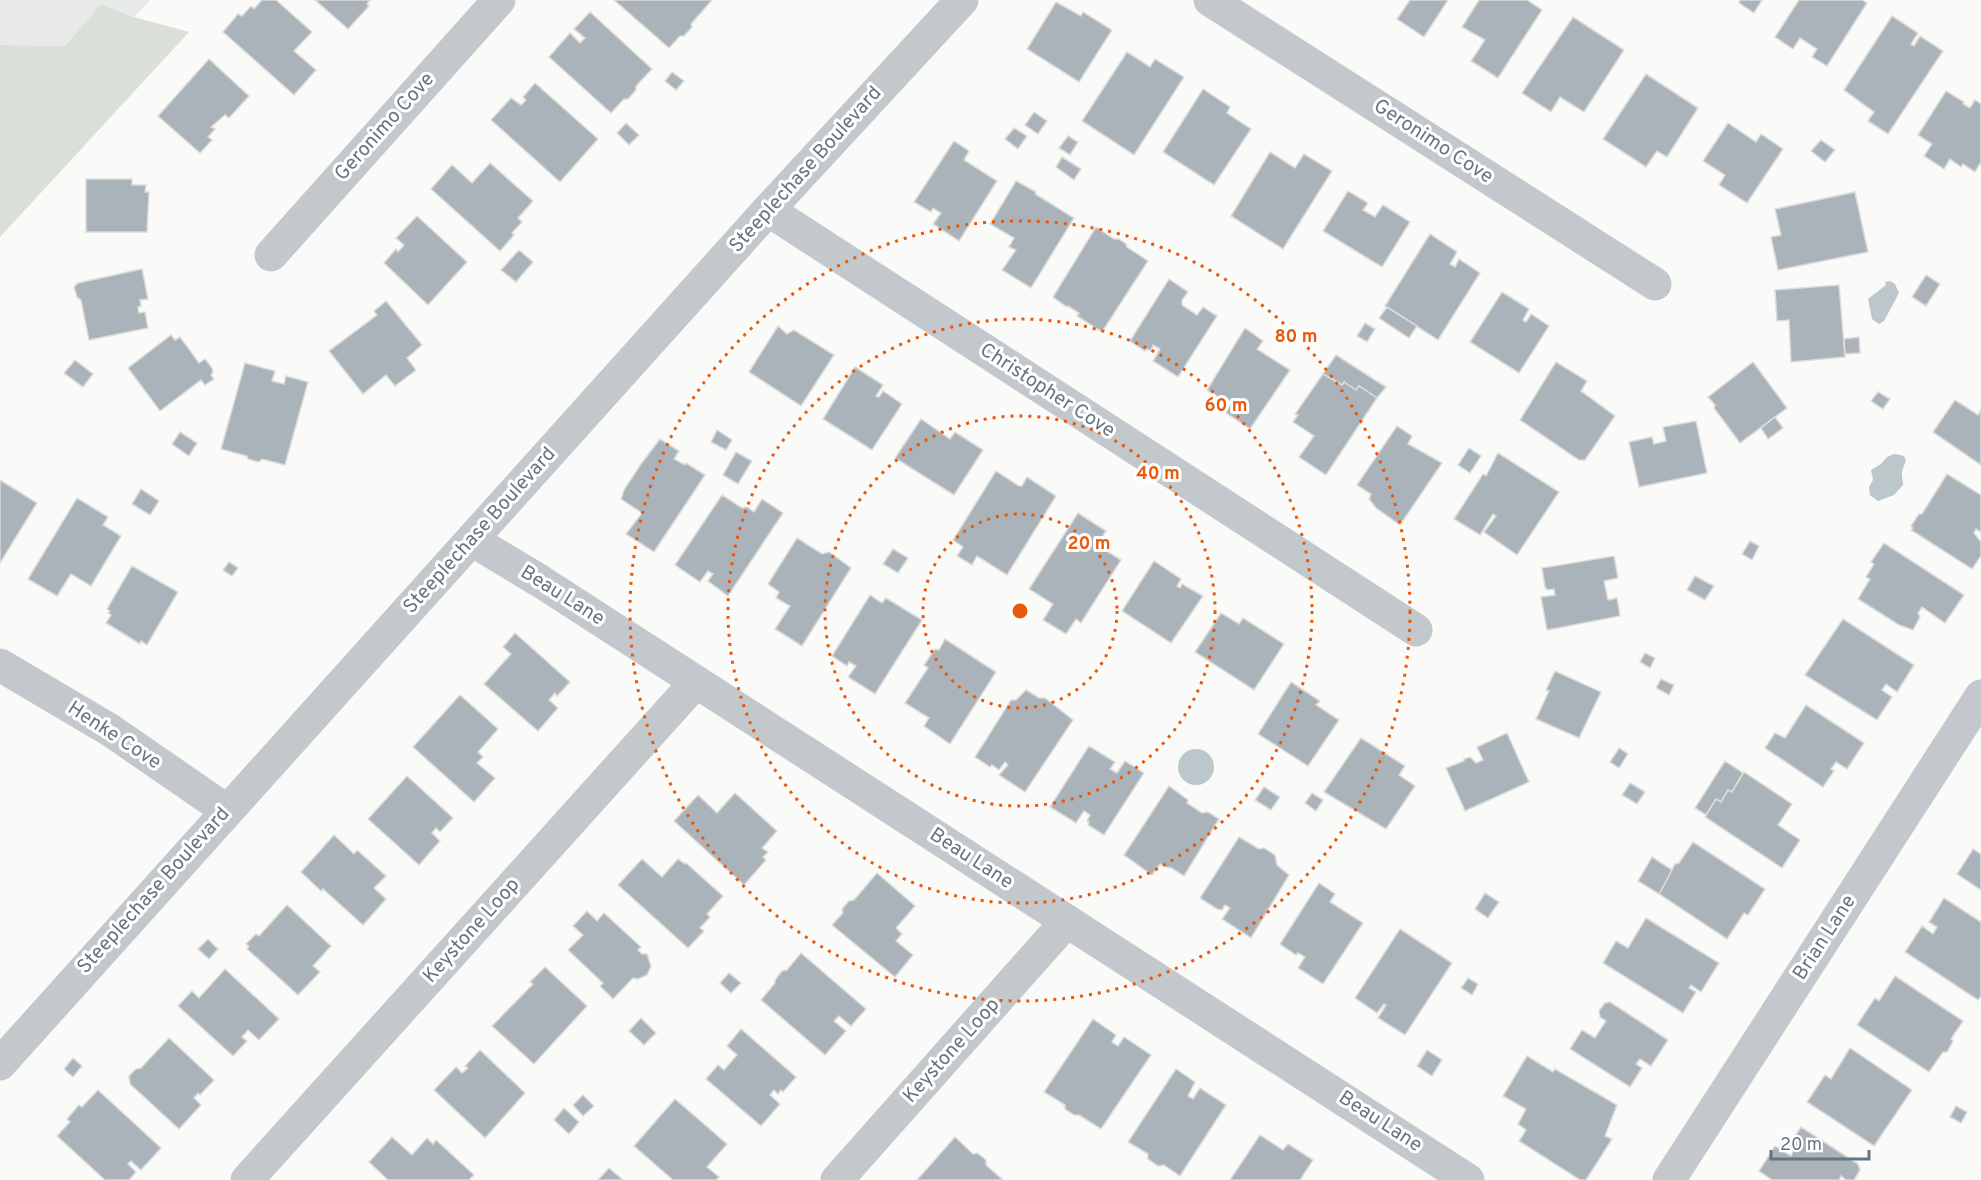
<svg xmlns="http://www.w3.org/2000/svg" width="1981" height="1180" font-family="Overpass,sans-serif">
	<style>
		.built { fill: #e8e9e9 }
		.green { fill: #dadfd7 }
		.water { fill: #bbc7cb }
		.building { fill: #aab3b9; stroke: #dcdcda; stroke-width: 1.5 }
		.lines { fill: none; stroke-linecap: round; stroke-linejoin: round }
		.minor { stroke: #c3c8cc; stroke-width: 33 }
		.ring { fill: none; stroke: #e8590c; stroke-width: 3; stroke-dasharray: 3 6 }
		.labels { text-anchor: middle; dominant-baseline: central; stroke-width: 6; stroke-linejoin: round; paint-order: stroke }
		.street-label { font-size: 20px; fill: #657683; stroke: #fff }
		.centre { fill: #e8590c; stroke: #fff; stroke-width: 3 }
		.ring-label { font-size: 18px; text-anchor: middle; font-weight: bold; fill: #e8590c; stroke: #fff; stroke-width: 6; stroke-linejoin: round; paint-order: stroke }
	</style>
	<rect width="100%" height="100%" fill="#fafaf8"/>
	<!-- built -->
	<polygon class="built" points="0,0 150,0 134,17 101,4 65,46 0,45"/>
	<!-- green -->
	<polygon class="green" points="101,4 134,17 189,32 0,237 0,45 65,46"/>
	<!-- water -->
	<g class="water">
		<polygon points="1890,281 1895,284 1899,293 1884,321 1879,324 1872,319 1868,299 1886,285 1885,282"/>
		<path d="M1894 454C1915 456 1901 465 1902 475 1902 479 1903 482 1903 485L1894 495 1878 501 1870 495 1869 487 1873 480 1871 470 1881 464 1887 457Z"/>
		<circle cx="1196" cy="767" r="18"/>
	</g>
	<!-- building -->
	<g class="building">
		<polygon points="262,0 276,0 312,32 294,51 316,70 294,95 223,32 238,14 242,16 251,6 254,9"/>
		<polygon points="315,0 370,0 367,4 369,6 348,29"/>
		<polygon points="614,0 712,0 691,24 692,27 684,36 680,36 669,48"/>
		<polygon points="1410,0 1448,0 1424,37 1397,19"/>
		<polygon points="1479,0 1527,0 1542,10 1498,78 1471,61 1485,40 1462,27"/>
		<polygon points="1740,0 1762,0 1754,13 1739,3"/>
		<polygon points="1799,0 1862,0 1867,3 1827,66 1812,57 1817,49 1800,38 1793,49 1775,37"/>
		<polygon points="1056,2 1081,16 1083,12 1112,30 1079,82 1027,49"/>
		<polygon points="590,12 652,69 636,86 636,90 628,99 624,99 611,113 549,57 570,33 580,43 585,38 574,29"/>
		<polygon points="1892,16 1918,33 1911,44 1914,46 1920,36 1943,51 1888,134 1868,121 1874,112 1844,90"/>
		<polygon points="1573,17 1624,50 1584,112 1560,97 1551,112 1522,93"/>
		<polygon points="1127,52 1150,67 1155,59 1184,77 1134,155 1082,121"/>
		<polygon points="209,59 249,96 229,118 225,115 211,127 215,129 208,137 212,140 200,153 158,116"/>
		<polygon points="672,72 684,81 676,90 665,81"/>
		<polygon points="1646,74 1698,108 1667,157 1657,151 1646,167 1603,139"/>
		<polygon points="535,83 598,139 560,182 491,120 511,98 521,105 526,100 523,97"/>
		<polygon points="1203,89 1230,107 1227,113 1251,129 1214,185 1163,152"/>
		<polygon points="1946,91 1964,102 1963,104 1970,108 1975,100 1981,104 1981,162 1975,172 1963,164 1961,167 1950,159 1944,169 1924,156 1932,144 1918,135"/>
		<polygon points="1034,112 1047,121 1038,134 1025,125"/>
		<polygon points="626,123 639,135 629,145 617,133"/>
		<polygon points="1728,123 1756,142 1761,134 1783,149 1747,203 1719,185 1725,175 1703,161"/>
		<polygon points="1014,128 1027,136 1018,149 1005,139"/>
		<polygon points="1068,136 1078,142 1070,155 1059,148"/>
		<polygon points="1821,140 1835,150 1825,162 1811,151"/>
		<polygon points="954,141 969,151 964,160 997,181 959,241 933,224 941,213 933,208 931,212 914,202"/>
		<polygon points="1270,152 1295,168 1304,154 1332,171 1283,249 1231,216"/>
		<polygon points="1062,157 1081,169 1074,180 1056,167"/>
		<polygon points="490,163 533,201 518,218 522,222 512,233 514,235 500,251 431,189 452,165 472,183"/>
		<polygon points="86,179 132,179 132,185 146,185 145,192 149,192 147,232 86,232"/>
		<polygon points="1016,181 1036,192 1035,194 1074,218 1031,288 1002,270 1016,250 1009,247 1014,238 990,224"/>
		<polygon points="1348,191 1368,203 1363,210 1375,217 1383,205 1410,222 1382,267 1323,231"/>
		<polygon points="1855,192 1868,252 1778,270 1771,237 1781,235 1775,209"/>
		<polygon points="417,216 467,262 428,305 384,263 396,249 398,252 404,245 396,238"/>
		<polygon points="1096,227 1114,239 1119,239 1126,244 1127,247 1148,261 1102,332 1077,316 1079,313 1068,306 1067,307 1053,297"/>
		<polygon points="1430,234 1457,252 1450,264 1455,267 1459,259 1480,273 1438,340 1385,306"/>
		<polygon points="519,250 533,262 516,282 501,270"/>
		<polygon points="142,269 148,299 140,300 141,306 138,307 139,313 145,312 148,328 89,340 81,300 77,297 74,287 78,283"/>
		<polygon points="1926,275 1940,284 1926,306 1912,297"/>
		<polygon points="1169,279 1188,292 1182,300 1182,305 1197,315 1203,307 1217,316 1178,377 1153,361 1160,349 1153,345 1151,351 1147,349 1145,351 1130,341"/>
		<polygon points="1839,285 1845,357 1791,362 1789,320 1777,321 1775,290"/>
		<polygon points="1502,292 1529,309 1523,320 1526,322 1531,314 1549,326 1519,373 1470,342"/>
		<polygon points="386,301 422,345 407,358 416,370 395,386 386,375 363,394 329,351 377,315 374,311"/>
		<polygon points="1387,307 1417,326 1409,338 1379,318"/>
		<polygon points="1365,323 1375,329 1367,342 1357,336"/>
		<polygon points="778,326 787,334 794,330 834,355 801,406 749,372"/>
		<polygon points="1245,328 1263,341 1257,349 1290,370 1250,429 1225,412 1232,402 1226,398 1224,401 1207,390"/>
		<polygon points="171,335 175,340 180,337 199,363 205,359 212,368 213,372 211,375 214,379 205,385 201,380 160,411 128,368"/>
		<polygon points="1859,337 1860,353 1845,354 1844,339"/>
		<polygon points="1336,355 1386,387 1377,398 1359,386 1356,390 1344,382 1342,385 1323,374"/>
		<polygon points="75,360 93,374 83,387 64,373"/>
		<polygon points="1556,362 1587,381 1581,391 1615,416 1585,460 1579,460 1520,420"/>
		<polygon points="1753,362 1787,408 1740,443 1714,408 1715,405 1708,397"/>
		<polygon points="245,363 275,371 272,381 284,384 286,376 308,382 285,465 262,459 259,462 248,459 247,456 221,449"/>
		<polygon points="855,367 883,385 876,396 879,397 883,391 902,404 872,450 823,419"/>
		<polygon points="1323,374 1342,385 1344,382 1356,390 1359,386 1377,398 1326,475 1299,457 1314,436 1293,422 1298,415 1295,414"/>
		<polygon points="1878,392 1890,399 1883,409 1871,401"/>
		<polygon points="1955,400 1978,415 1981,410 1981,465 1933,432"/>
		<polygon points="1775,417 1783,428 1768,439 1761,428"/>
		<polygon points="921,419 950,439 955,432 983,450 954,495 895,458"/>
		<polygon points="1696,421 1707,473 1639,487 1629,442 1652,437 1654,444 1666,441 1663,427"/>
		<polygon points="1397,426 1412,436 1408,444 1442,463 1400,525 1376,508 1369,499 1371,494 1357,485"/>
		<polygon points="717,430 732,440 726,450 711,442"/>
		<polygon points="180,432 197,443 189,456 172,444"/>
		<polygon points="660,439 679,451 674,459 685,465 686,463 705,475 654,552 626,534 642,513 621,499 624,490 641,464"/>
		<polygon points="1469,448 1481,456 1470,473 1458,465"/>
		<polygon points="736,452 752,461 738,484 723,475"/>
		<polygon points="1498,453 1559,492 1517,555 1484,532 1496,516 1493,514 1480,535 1454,519 1483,474 1486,476"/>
		<polygon points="996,471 1019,486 1022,486 1027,477 1056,496 1007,575 977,556 972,565 957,556 963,547 953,540"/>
		<polygon points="1947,474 1981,495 1981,532 1976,529 1974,533 1981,542 1981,556 1972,569 1911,530 1913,528 1911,526 1919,514 1922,514"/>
		<polygon points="0,480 37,503 0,563"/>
		<polygon points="141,489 159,501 150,515 132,504"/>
		<polygon points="722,495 742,508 747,507 754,512 762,499 783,513 728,596 708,581 713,574 708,571 700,582 675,565"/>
		<polygon points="77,498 108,517 103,525 121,536 91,586 71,574 57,596 28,579"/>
		<polygon points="1078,513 1106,531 1097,545 1121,560 1081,623 1076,619 1066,634 1043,620 1053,604 1029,589"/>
		<polygon points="797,538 822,554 829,552 851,568 802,646 775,629 790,606 776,598 779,592 768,584"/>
		<polygon points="1750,541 1759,546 1752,560 1742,554"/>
		<polygon points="1884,543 1964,595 1945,623 1922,607 1918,613 1920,617 1913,630 1899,625 1858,599 1870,579 1866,577 1874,564 1871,562"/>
		<polygon points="893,549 908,558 898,573 883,564"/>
		<polygon points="1614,556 1618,578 1604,581 1608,600 1617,598 1620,616 1547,630 1541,597 1555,595 1554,589 1547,590 1545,587 1542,568"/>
		<polygon points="1154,561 1181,579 1177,586 1180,588 1182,584 1203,596 1171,643 1122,611"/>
		<polygon points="229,562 238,568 232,576 223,570"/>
		<polygon points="132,566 178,592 147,645 141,641 140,644 106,623 111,615 108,613 110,611 107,609"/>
		<polygon points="1695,576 1714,586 1705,600 1687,590"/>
		<polygon points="870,595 882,603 886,598 922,620 875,694 848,677 856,666 849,662 847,666 832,656"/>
		<polygon points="1221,613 1239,624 1243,618 1284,644 1254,690 1195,652"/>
		<polygon points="1843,619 1914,665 1897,692 1886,684 1882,690 1892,697 1877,720 1805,675"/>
		<polygon points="515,633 570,682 557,696 555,693 549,700 558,708 538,731 484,684 511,654 503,647"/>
		<polygon points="945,639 996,672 950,744 924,726 929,718 905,703 928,668 924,665 935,649 939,650"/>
		<polygon points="1645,653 1655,658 1650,668 1640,662"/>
		<polygon points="1555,671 1601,692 1579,738 1536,719 1549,691 1546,690"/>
		<polygon points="1661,679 1674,685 1669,695 1656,688"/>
		<polygon points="1291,682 1320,701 1316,705 1339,720 1308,766 1258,734"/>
		<polygon points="1026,690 1039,698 1045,698 1073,720 1025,792 999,775 1008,765 1005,762 999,770 992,765 990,767 975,757 1011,700 1016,700"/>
		<polygon points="460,695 498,729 478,752 483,757 477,763 495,778 474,802 413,747"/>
		<polygon points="1806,705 1864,743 1847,769 1836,762 1831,769 1834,771 1823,787 1765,748 1775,733 1785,738"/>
		<polygon points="1507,733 1529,782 1465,811 1446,768 1464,761 1464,759 1470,757 1476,763 1483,760 1477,747"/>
		<polygon points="1361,738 1405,766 1399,775 1415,786 1386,829 1324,792"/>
		<polygon points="1089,746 1115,762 1110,769 1117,773 1125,761 1144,773 1104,835 1088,825 1089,822 1087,821 1090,815 1084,811 1076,823 1050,807"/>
		<polygon points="1619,748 1628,754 1619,768 1610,762"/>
		<polygon points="1725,761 1743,773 1732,792 1728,790 1721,802 1716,799 1706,815 1695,808"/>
		<polygon points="1744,772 1792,804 1778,825 1800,840 1782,868 1705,817 1716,799 1721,802 1728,790 1732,792"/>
		<polygon points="407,776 453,818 440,832 436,828 432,833 440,841 419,865 368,819"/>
		<polygon points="1630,783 1645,792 1637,804 1622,795"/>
		<polygon points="1169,786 1188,800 1187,803 1202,813 1208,812 1219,819 1184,876 1170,867 1168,868 1160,864 1152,875 1124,855"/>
		<polygon points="1264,787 1280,797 1271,810 1255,800"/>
		<polygon points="735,793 777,831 762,848 768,852 763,857 766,860 744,885 674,821 698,795 717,813"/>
		<polygon points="1312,793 1323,800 1316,811 1305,803"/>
		<polygon points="334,835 354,854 357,850 386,876 374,888 386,899 363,925 323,889 321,891 301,872"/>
		<polygon points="1239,837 1259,849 1264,848 1275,855 1277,865 1289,875 1251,938 1222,919 1230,908 1225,905 1222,910 1217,909 1200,898"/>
		<polygon points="1693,842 1765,889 1748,915 1744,913 1727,939 1659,894 1675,864 1679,863"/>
		<polygon points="1973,849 1981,854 1981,890 1957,874"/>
		<polygon points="1652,857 1672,870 1659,894 1638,881"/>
		<polygon points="642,859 662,877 678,859 685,864 686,863 723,896 707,914 710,917 700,928 704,931 688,948 618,885"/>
		<polygon points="877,873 915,906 896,928 902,934 896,941 913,955 895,977 832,925 843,913 842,909 849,901 854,900"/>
		<polygon points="1319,883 1335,894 1330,902 1363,923 1323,984 1298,968 1305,957 1298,953 1296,955 1280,944"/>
		<polygon points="1485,893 1499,902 1488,918 1475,909"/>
		<polygon points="1944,898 1981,922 1981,996 1978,1000 1905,952 1922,926 1933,934 1937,927 1929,922"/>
		<polygon points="287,905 331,946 313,966 320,972 298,995 247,949 249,946 246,944 256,934 259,936"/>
		<polygon points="587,911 597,921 604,913 641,947 638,950 642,954 647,954 651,966 647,975 638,979 633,978 613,999 600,986 603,983 568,950 583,935 573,926"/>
		<polygon points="1646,918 1719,963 1701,992 1691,985 1689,988 1696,992 1683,1013 1603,963 1616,941 1628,948"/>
		<polygon points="1400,929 1452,963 1405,1035 1378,1018 1386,1005 1384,1004 1377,1013 1355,998"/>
		<polygon points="208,939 218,949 209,959 198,949"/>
		<polygon points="801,953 866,1009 851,1026 839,1016 834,1021 846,1031 825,1055 761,1000 775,983 775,980 782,971 787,970"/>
		<polygon points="545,967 587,1006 534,1064 492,1026 533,984 530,982"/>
		<polygon points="225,969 279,1019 259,1040 248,1030 242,1037 247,1041 233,1056 178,1006 192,991 199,998"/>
		<polygon points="729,973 741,983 731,993 720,983"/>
		<polygon points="1895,976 1963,1021 1951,1039 1953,1041 1947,1052 1943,1052 1929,1072 1857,1025 1875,998 1879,1001"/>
		<polygon points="1468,978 1478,984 1472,995 1461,988"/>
		<polygon points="1610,1002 1668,1040 1651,1066 1640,1059 1636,1064 1642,1068 1630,1087 1570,1049 1582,1030 1595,1038 1606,1021 1600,1017 1599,1011 1605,1003"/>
		<polygon points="641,1018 656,1033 644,1045 629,1031"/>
		<polygon points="1093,1019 1116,1035 1112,1042 1118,1046 1124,1037 1151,1055 1101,1129 1079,1115 1074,1115 1065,1109 1065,1105 1044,1092"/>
		<polygon points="741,1029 796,1077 783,1092 781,1090 778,1094 774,1090 770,1095 780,1104 761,1126 706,1079 718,1065 724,1070 737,1055 727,1046"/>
		<polygon points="169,1038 214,1080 200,1095 198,1093 194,1098 201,1105 179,1129 130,1084 129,1076 136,1069 141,1068"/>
		<polygon points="1850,1048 1912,1090 1874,1146 1807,1102 1825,1075 1831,1079"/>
		<polygon points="480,1050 525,1093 485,1138 434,1090 456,1067 462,1073 468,1068 465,1066"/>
		<polygon points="1427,1050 1442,1060 1432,1076 1417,1066"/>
		<polygon points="1527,1056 1553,1072 1555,1069 1617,1105 1605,1136 1612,1139 1586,1180 1580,1180 1519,1141 1526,1130 1518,1124 1526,1109 1503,1096"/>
		<polygon points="73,1058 82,1066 73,1077 64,1069"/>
		<polygon points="1176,1069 1195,1082 1188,1096 1193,1099 1200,1088 1226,1105 1180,1176 1164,1165 1158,1166 1148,1159 1148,1154 1128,1142"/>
		<polygon points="98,1090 161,1148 141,1170 131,1161 128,1164 136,1172 129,1180 105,1180 57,1136 70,1122 67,1119 79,1105 82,1107"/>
		<polygon points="583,1095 594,1106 583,1116 573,1105"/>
		<polygon points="675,1099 727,1144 707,1167 719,1177 716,1180 673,1180 634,1146"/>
		<polygon points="1956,1106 1967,1112 1961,1123 1950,1117"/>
		<polygon points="564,1108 579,1122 569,1134 554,1120"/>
		<polygon points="1801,1127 1858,1164 1860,1170 1854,1180 1846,1180 1841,1176 1839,1180 1772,1180 1759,1171 1775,1146 1791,1156 1793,1151 1788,1147"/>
		<polygon points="1260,1135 1283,1150 1288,1144 1313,1160 1300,1180 1230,1180"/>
		<polygon points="392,1137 412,1155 427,1138 433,1144 436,1140 474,1175 469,1180 388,1180 369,1162"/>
		<polygon points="955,1137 973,1154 977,1153 986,1160 986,1165 1003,1180 917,1180"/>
		<polygon points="609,1168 623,1180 598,1180"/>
	</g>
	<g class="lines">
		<!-- minor -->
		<g class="minor">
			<polyline points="1210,0 1655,284"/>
			<polyline points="768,210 1416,630"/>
			<polyline points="271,255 499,0"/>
			<polyline points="472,540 540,581 1468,1180"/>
			<polyline points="0,665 110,730 226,810"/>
			<polyline points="0,1064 768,210 962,0"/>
			<polyline points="247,1180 696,682"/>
			<polyline points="837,1180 1067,921"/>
			<polyline points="1669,1180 1981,696"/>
		</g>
	</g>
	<!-- distance rings -->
	<g class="ring">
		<circle cx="1020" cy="611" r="97"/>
		<circle cx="1020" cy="611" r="195"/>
		<circle cx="1020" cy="611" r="292"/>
		<circle cx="1020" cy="611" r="390"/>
	</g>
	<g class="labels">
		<!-- street labels -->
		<g class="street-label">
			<text transform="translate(385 127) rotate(-48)">Geronimo Cove</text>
			<text transform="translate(1433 142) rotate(33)">Geronimo Cove</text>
			<text transform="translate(806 170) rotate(-48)">Steeplechase Boulevard</text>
			<text transform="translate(1047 391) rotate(33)">Christopher Cove</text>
			<text transform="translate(480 531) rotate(-48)">Steeplechase Boulevard</text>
			<text transform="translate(562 596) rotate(32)">Beau Lane</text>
			<text transform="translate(114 736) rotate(33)">Henke Cove</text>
			<text transform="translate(971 859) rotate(33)">Beau Lane</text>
			<text transform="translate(154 891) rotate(-48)">Steeplechase Boulevard</text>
			<text transform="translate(472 931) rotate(-48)">Keystone Loop</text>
			<text transform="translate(1825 938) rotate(-57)">Brian Lane</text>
			<text transform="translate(952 1051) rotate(-48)">Keystone Loop</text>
			<text transform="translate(1380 1122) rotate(33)">Beau Lane</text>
		</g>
	</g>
	<circle cx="1020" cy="611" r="9" class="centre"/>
	<g class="ring-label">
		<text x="1296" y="342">80 m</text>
		<text x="1226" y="411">60 m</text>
		<text x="1158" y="479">40 m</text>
		<text x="1089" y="549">20 m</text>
	</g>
	<!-- scale -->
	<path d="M1771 1150v9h98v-9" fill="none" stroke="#657683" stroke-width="3"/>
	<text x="1780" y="1150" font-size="18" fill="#657683" stroke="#ffffff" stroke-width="4.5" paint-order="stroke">20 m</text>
</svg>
